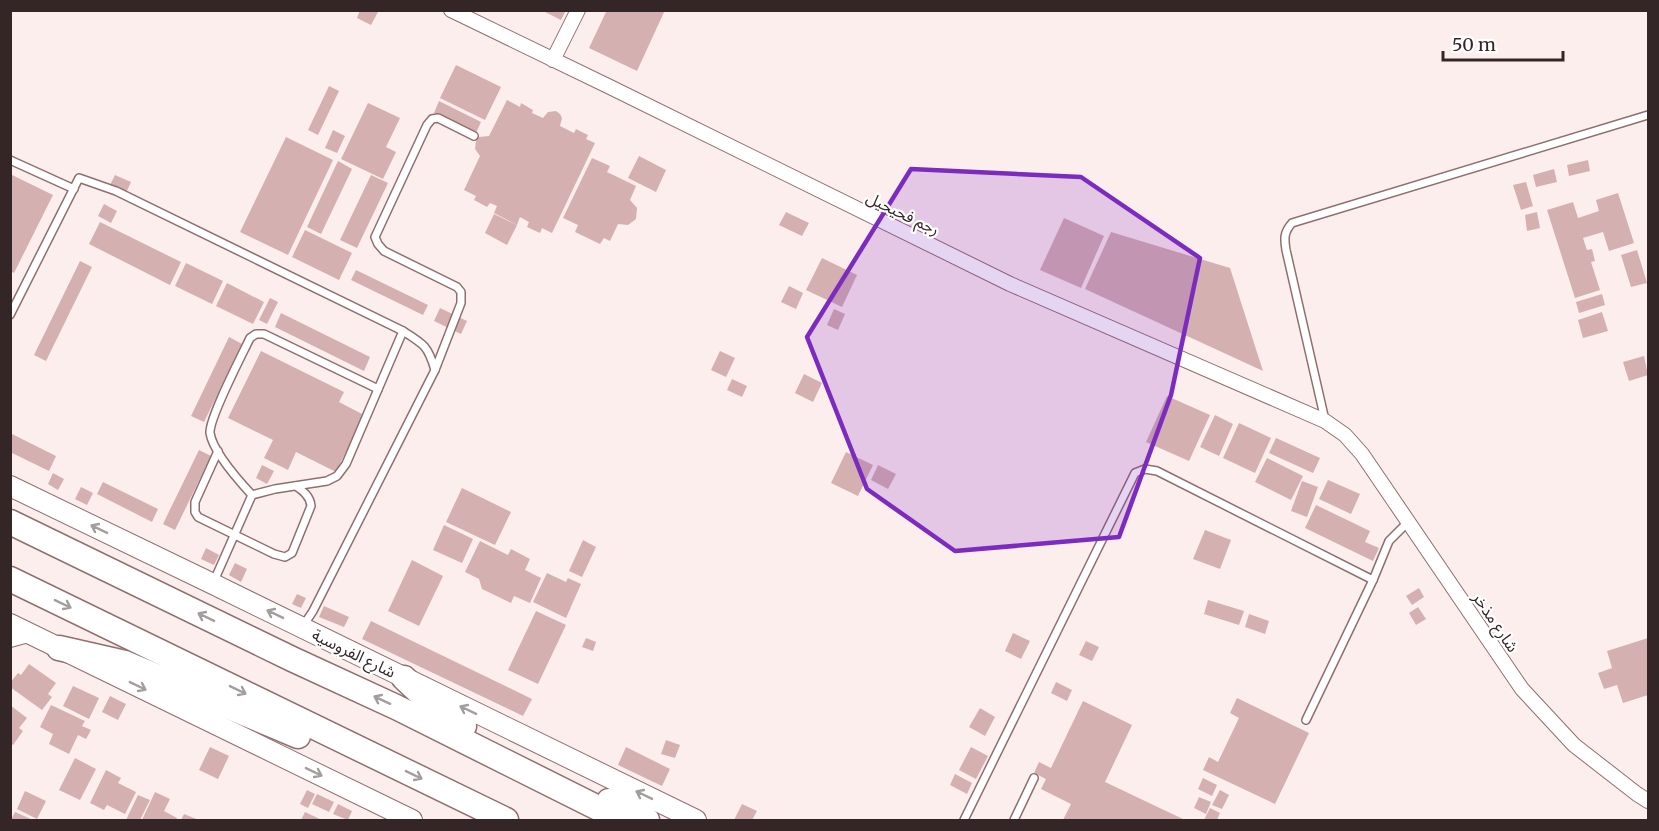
<svg xmlns="http://www.w3.org/2000/svg" width="1659" height="831" font-family="Merriweather,'Noto Sans Arabic',serif">
	<style>
		.building { fill: #d4b0b0 }
		.lines { fill: none; stroke-linecap: round; stroke-linejoin: round }
		.service-casing { stroke: #8f6f6e; stroke-width: 10 }
		.minor-casing { stroke: #8f6f6e; stroke-width: 16 }
		.secondary-casing { stroke: #8f6f6e; stroke-width: 22 }
		.trunk-casing { stroke: #8f6f6e; stroke-width: 27 }
		.service { stroke: #fff; stroke-width: 7 }
		.minor { stroke: #fff; stroke-width: 14 }
		.secondary { stroke: #fff; stroke-width: 20 }
		.trunk { stroke: #fff; stroke-width: 24 }
		.oneway { stroke: #a49d9d }
		.marked { fill: #7b2cbf; fill-opacity: 0.2; stroke: #7b2cbf; stroke-width: 4.5; stroke-linejoin: round }
		.labels { text-anchor: middle; dominant-baseline: central; stroke-width: 4.5; stroke-linejoin: round; paint-order: stroke }
		.street-label { font-size: 16px; fill: #342626; stroke: #fff }
	</style>
	<rect width="100%" height="100%" fill="#fdeeee"/>
	<!-- building -->
	<g class="building">
		<polygon points="360,10 378,12 371,25 357,18"/>
		<polygon points="541,10 566,10 561,20"/>
		<polygon points="607,10 665,10 637,71 589,48"/>
		<polygon points="456,65 501,87 485,120 440,98"/>
		<polygon points="329,86 339,91 318,135 308,130"/>
		<polygon points="507,100 520,107 521,103 533,110 532,113 543,118 548,112 556,111 560,114 562,118 560,126 574,133 576,129 588,135 586,139 595,143 552,233 542,228 540,233 527,227 529,222 520,217 517,225 494,213 497,206 490,203 487,207 474,200 476,196 464,190 480,156 475,149 476,141 479,137 489,136"/>
		<polygon points="439,101 481,122 476,133 434,113"/>
		<polygon points="368,103 400,118 386,147 396,152 383,179 341,159"/>
		<polygon points="333,130 345,136 337,153 325,148"/>
		<polygon points="286,137 333,160 288,255 240,232"/>
		<polygon points="639,156 666,170 656,192 628,178"/>
		<polygon points="592,158 610,166 607,172 636,186 630,200 637,208 636,219 628,225 618,224 610,241 604,238 600,244 575,232 578,225 563,218"/>
		<polygon points="1588,160 1590,171 1569,176 1567,165"/>
		<polygon points="338,161 352,169 321,234 307,227"/>
		<polygon points="1554,169 1557,182 1536,187 1533,175"/>
		<polygon points="10,174 53,195 14,273 10,271"/>
		<polygon points="115,175 131,182 126,193 110,185"/>
		<polygon points="371,175 388,183 357,248 340,240"/>
		<polygon points="1526,182 1533,206 1521,210 1513,185"/>
		<polygon points="1618,193 1634,243 1609,251 1603,232 1583,238 1587,250 1592,249 1595,261 1591,262 1600,290 1575,298 1547,210 1573,202 1578,218 1599,211 1596,200"/>
		<polygon points="104,204 117,211 111,223 98,216"/>
		<polygon points="786,212 809,223 802,236 779,225"/>
		<polygon points="1537,212 1540,228 1527,231 1525,215"/>
		<polygon points="494,214 517,225 507,245 485,233"/>
		<polygon points="1064,218 1104,236 1081,288 1040,270"/>
		<polygon points="100,222 181,262 170,285 89,244"/>
		<polygon points="305,230 352,253 339,280 292,257"/>
		<polygon points="1111,232 1230,268 1263,371 1085,289"/>
		<polygon points="1637,250 1647,283 1631,287 1621,255"/>
		<polygon points="822,258 857,275 842,307 806,290"/>
		<polygon points="80,261 92,267 46,361 34,355"/>
		<polygon points="186,263 223,281 212,304 175,286"/>
		<polygon points="356,270 428,305 423,315 351,280"/>
		<polygon points="227,283 264,302 253,324 216,306"/>
		<polygon points="789,286 803,293 796,309 781,302"/>
		<polygon points="1602,294 1605,305 1579,313 1576,302"/>
		<polygon points="270,298 278,302 267,324 259,320"/>
		<polygon points="440,308 467,321 461,334 434,321"/>
		<polygon points="834,309 845,314 838,330 827,325"/>
		<polygon points="1602,312 1608,331 1583,338 1578,320"/>
		<polygon points="281,313 370,357 364,371 275,327"/>
		<polygon points="229,337 242,344 204,422 191,416"/>
		<polygon points="261,351 344,392 339,402 364,415 336,472 296,452 288,470 264,458 273,440 228,418"/>
		<polygon points="720,351 735,358 726,377 711,370"/>
		<polygon points="1644,356 1648,375 1629,381 1623,362"/>
		<polygon points="804,374 822,383 813,402 795,393"/>
		<polygon points="732,379 747,386 742,397 727,390"/>
		<polygon points="1167,396 1210,415 1189,461 1146,442"/>
		<polygon points="1215,415 1233,424 1219,456 1200,447"/>
		<polygon points="1239,423 1271,438 1255,473 1223,458"/>
		<polygon points="10,433 56,456 49,471 10,452"/>
		<polygon points="1276,438 1320,458 1313,473 1269,453"/>
		<polygon points="199,450 211,456 175,530 163,524"/>
		<polygon points="846,452 873,465 858,496 831,483"/>
		<polygon points="1267,458 1303,476 1291,500 1255,482"/>
		<polygon points="262,465 274,471 267,484 256,478"/>
		<polygon points="878,465 896,474 888,489 871,480"/>
		<polygon points="53,473 64,479 58,490 48,484"/>
		<polygon points="1328,480 1360,494 1351,514 1319,499"/>
		<polygon points="1302,481 1318,487 1307,517 1291,511"/>
		<polygon points="103,482 158,509 152,522 97,494"/>
		<polygon points="81,487 93,493 87,505 75,499"/>
		<polygon points="462,488 511,512 495,545 446,522"/>
		<polygon points="1316,505 1370,531 1365,542 1379,548 1373,561 1305,528"/>
		<polygon points="444,525 473,539 462,563 433,550"/>
		<polygon points="1205,530 1231,540 1220,569 1193,559"/>
		<polygon points="583,540 596,547 582,577 569,571"/>
		<polygon points="480,541 508,555 511,549 530,559 525,570 541,578 530,603 514,596 511,603 482,589 479,579 465,572"/>
		<polygon points="206,548 219,555 214,565 201,559"/>
		<polygon points="412,560 443,576 419,626 388,611"/>
		<polygon points="235,563 247,569 241,582 229,575"/>
		<polygon points="547,573 566,582 568,578 581,584 566,618 533,602"/>
		<polygon points="1419,588 1424,597 1412,605 1406,596"/>
		<polygon points="297,594 306,598 301,608 292,604"/>
		<polygon points="1208,600 1244,611 1239,625 1204,614"/>
		<polygon points="324,606 349,617 344,627 319,617"/>
		<polygon points="1418,607 1426,619 1416,625 1409,613"/>
		<polygon points="536,611 566,625 538,684 508,670"/>
		<polygon points="1249,614 1269,621 1265,634 1245,627"/>
		<polygon points="371,621 532,699 523,716 362,639"/>
		<polygon points="1013,633 1030,641 1021,659 1005,651"/>
		<polygon points="586,638 596,642 593,651 582,647"/>
		<polygon points="1648,638 1648,695 1623,703 1617,685 1604,689 1598,673 1612,668 1607,651"/>
		<polygon points="1086,641 1099,647 1092,661 1079,655"/>
		<polygon points="29,664 56,683 48,694 52,697 42,710 10,687 10,683 18,673 21,675"/>
		<polygon points="1056,682 1072,690 1067,701 1051,693"/>
		<polygon points="73,686 99,698 89,719 63,706"/>
		<polygon points="110,696 126,704 118,720 102,712"/>
		<polygon points="1237,698 1309,733 1275,804 1203,770 1209,757 1218,762 1239,718 1230,713"/>
		<polygon points="1083,701 1132,725 1105,782 1185,820 1063,820 1071,804 1041,789 1046,779 1034,773 1039,762 1051,768"/>
		<polygon points="10,705 27,718 19,728 23,731 13,745 10,743"/>
		<polygon points="51,705 85,721 82,726 91,730 86,739 78,735 69,754 49,744 53,734 40,727"/>
		<polygon points="980,708 995,717 985,736 969,727"/>
		<polygon points="666,740 680,745 675,758 661,754"/>
		<polygon points="210,747 229,756 218,779 199,770"/>
		<polygon points="626,747 670,769 662,786 618,765"/>
		<polygon points="971,747 988,756 976,779 959,770"/>
		<polygon points="75,758 96,769 80,800 59,790"/>
		<polygon points="106,770 121,778 118,783 136,792 125,814 107,805 104,810 90,803"/>
		<polygon points="955,774 972,783 967,794 950,785"/>
		<polygon points="1203,778 1217,785 1212,796 1198,789"/>
		<polygon points="307,790 315,794 308,808 300,804"/>
		<polygon points="1220,790 1229,795 1222,809 1212,805"/>
		<polygon points="25,791 46,801 37,819 17,809"/>
		<polygon points="155,792 170,799 164,811 177,818 176,820 142,820"/>
		<polygon points="317,794 334,802 329,812 312,804"/>
		<polygon points="138,795 150,800 140,820 126,820"/>
		<polygon points="1199,797 1211,802 1206,814 1194,808"/>
		<polygon points="338,804 352,811 348,820 333,814"/>
		<polygon points="742,804 757,811 752,820 734,820"/>
		<polygon points="1210,808 1220,813 1217,820 1204,820"/>
		<polygon points="15,812 33,820 11,820"/>
		<polygon points="305,812 322,820 301,820"/>
		<polygon points="184,814 199,820 181,820"/>
	</g>
	<g class="lines">
		<!-- service casing -->
		<g class="service-casing">
			<g id="service">
				<polyline points="10,160 74,189"/>
				<path d="M10 315 79 178 116 191 403 331C424 344 428 346 435 370L313 611 303 626"/>
				<polyline points="435,370 461,303 461,292 457,287 384,251 378,244 375,237 427,125 432,119 438,118 474,136"/>
				<path d="M1325 420 1286 250C1284 238 1284 232 1292 223L1648 115"/>
				<path d="M218 451 195 502V512L198 517 274 554 285 557 292 553 311 506C310 496 303 491 296 486"/>
				<path d="M252 495C239 481 213 452 210 433 209 418 242 355 250 338L256 334H264L378 389"/>
				<polyline points="214,581 252,495 275,489 327,481 337,476 346,464 403,331"/>
				<polyline points="1306,720 1373,580 1389,541 1408,522"/>
				<polyline points="964,820 1135,473 1145,469 1157,471 1373,580"/>
				<polyline points="1014,820 1034,778"/>
			</g>
		</g>
		<!-- minor casing -->
		<g class="minor-casing">
			<g id="minor">
				<polyline points="451,10 610,87 1010,284 1325,421 1345,435 1362,454 1522,689 1574,745 1637,794 1648,801"/>
				<polyline points="553,60 578,10"/>
				<polyline points="10,640 32,634"/>
			</g>
		</g>
		<!-- secondary casing -->
		<g class="secondary-casing">
			<g id="secondary">
				<polyline points="10,486 213,584 696,820"/>
				<polyline points="10,624 412,820"/>
			</g>
		</g>
		<!-- trunk casing -->
		<g class="trunk-casing">
			<g id="trunk">
				<polyline points="10,522 292,659 396,707 622,820"/>
				<polyline points="10,579 506,820"/>
				<polyline points="59,648 125,663 298,736"/>
				<polyline points="404,678 439,711 464,726"/>
				<polyline points="609,801 647,820"/>
			</g>
		</g>
		<!-- service -->
		<use href="#service" class="service"/>
		<!-- minor -->
		<use href="#minor" class="minor"/>
		<!-- secondary -->
		<use href="#secondary" class="secondary"/>
		<!-- trunk -->
		<use href="#trunk" class="trunk"/>
	</g>
	<!-- one-way arrows -->
	<defs><path id="oneway-shaft" d="M-6 0H5M1.5-3L5.5 0L1.5 3" fill="none" stroke-width="1.6" stroke-linecap="round" stroke-linejoin="round" transform="scale(1.5)"/></defs>
	<g class="oneway">
		<use href="#oneway-shaft" transform="translate(99 529) rotate(-154)"/>
		<use href="#oneway-shaft" transform="translate(63 604) rotate(26)"/>
		<use href="#oneway-shaft" transform="translate(275 614) rotate(-154)"/>
		<use href="#oneway-shaft" transform="translate(206 617) rotate(-154)"/>
		<use href="#oneway-shaft" transform="translate(138 686) rotate(26)"/>
		<use href="#oneway-shaft" transform="translate(238 690) rotate(26)"/>
		<use href="#oneway-shaft" transform="translate(382 700) rotate(-155)"/>
		<use href="#oneway-shaft" transform="translate(468 710) rotate(-154)"/>
		<use href="#oneway-shaft" transform="translate(314 772) rotate(26)"/>
		<use href="#oneway-shaft" transform="translate(414 775) rotate(26)"/>
		<use href="#oneway-shaft" transform="translate(644 795) rotate(-154)"/>
	</g>
	<!-- marked area -->
	<path class="marked" d="M911 169 1081 177 1200 258 1171 395 1119 537 955 551 867 489 807 337Z"/>
	<g class="labels">
		<!-- street labels -->
		<g class="street-label">
			<text transform="translate(903 213) rotate(26)">رجم فحيحيل</text>
			<text transform="translate(1496 622) rotate(56)">شارع مذخر</text>
			<text transform="translate(354 653) rotate(26)">شارع الفروسية</text>
		</g>
	</g>
	<!-- border -->
	<rect width="1659" height="831" fill="none" stroke="#342626" stroke-width="24"/>
	<!-- scale -->
	<path d="M1443 51v9h120v-9" fill="none" stroke="#342626" stroke-width="3"/>
	<text x="1452" y="51" font-size="18" fill="#342626" stroke="#ffffff" stroke-width="4.5" paint-order="stroke">50 m</text>
</svg>
